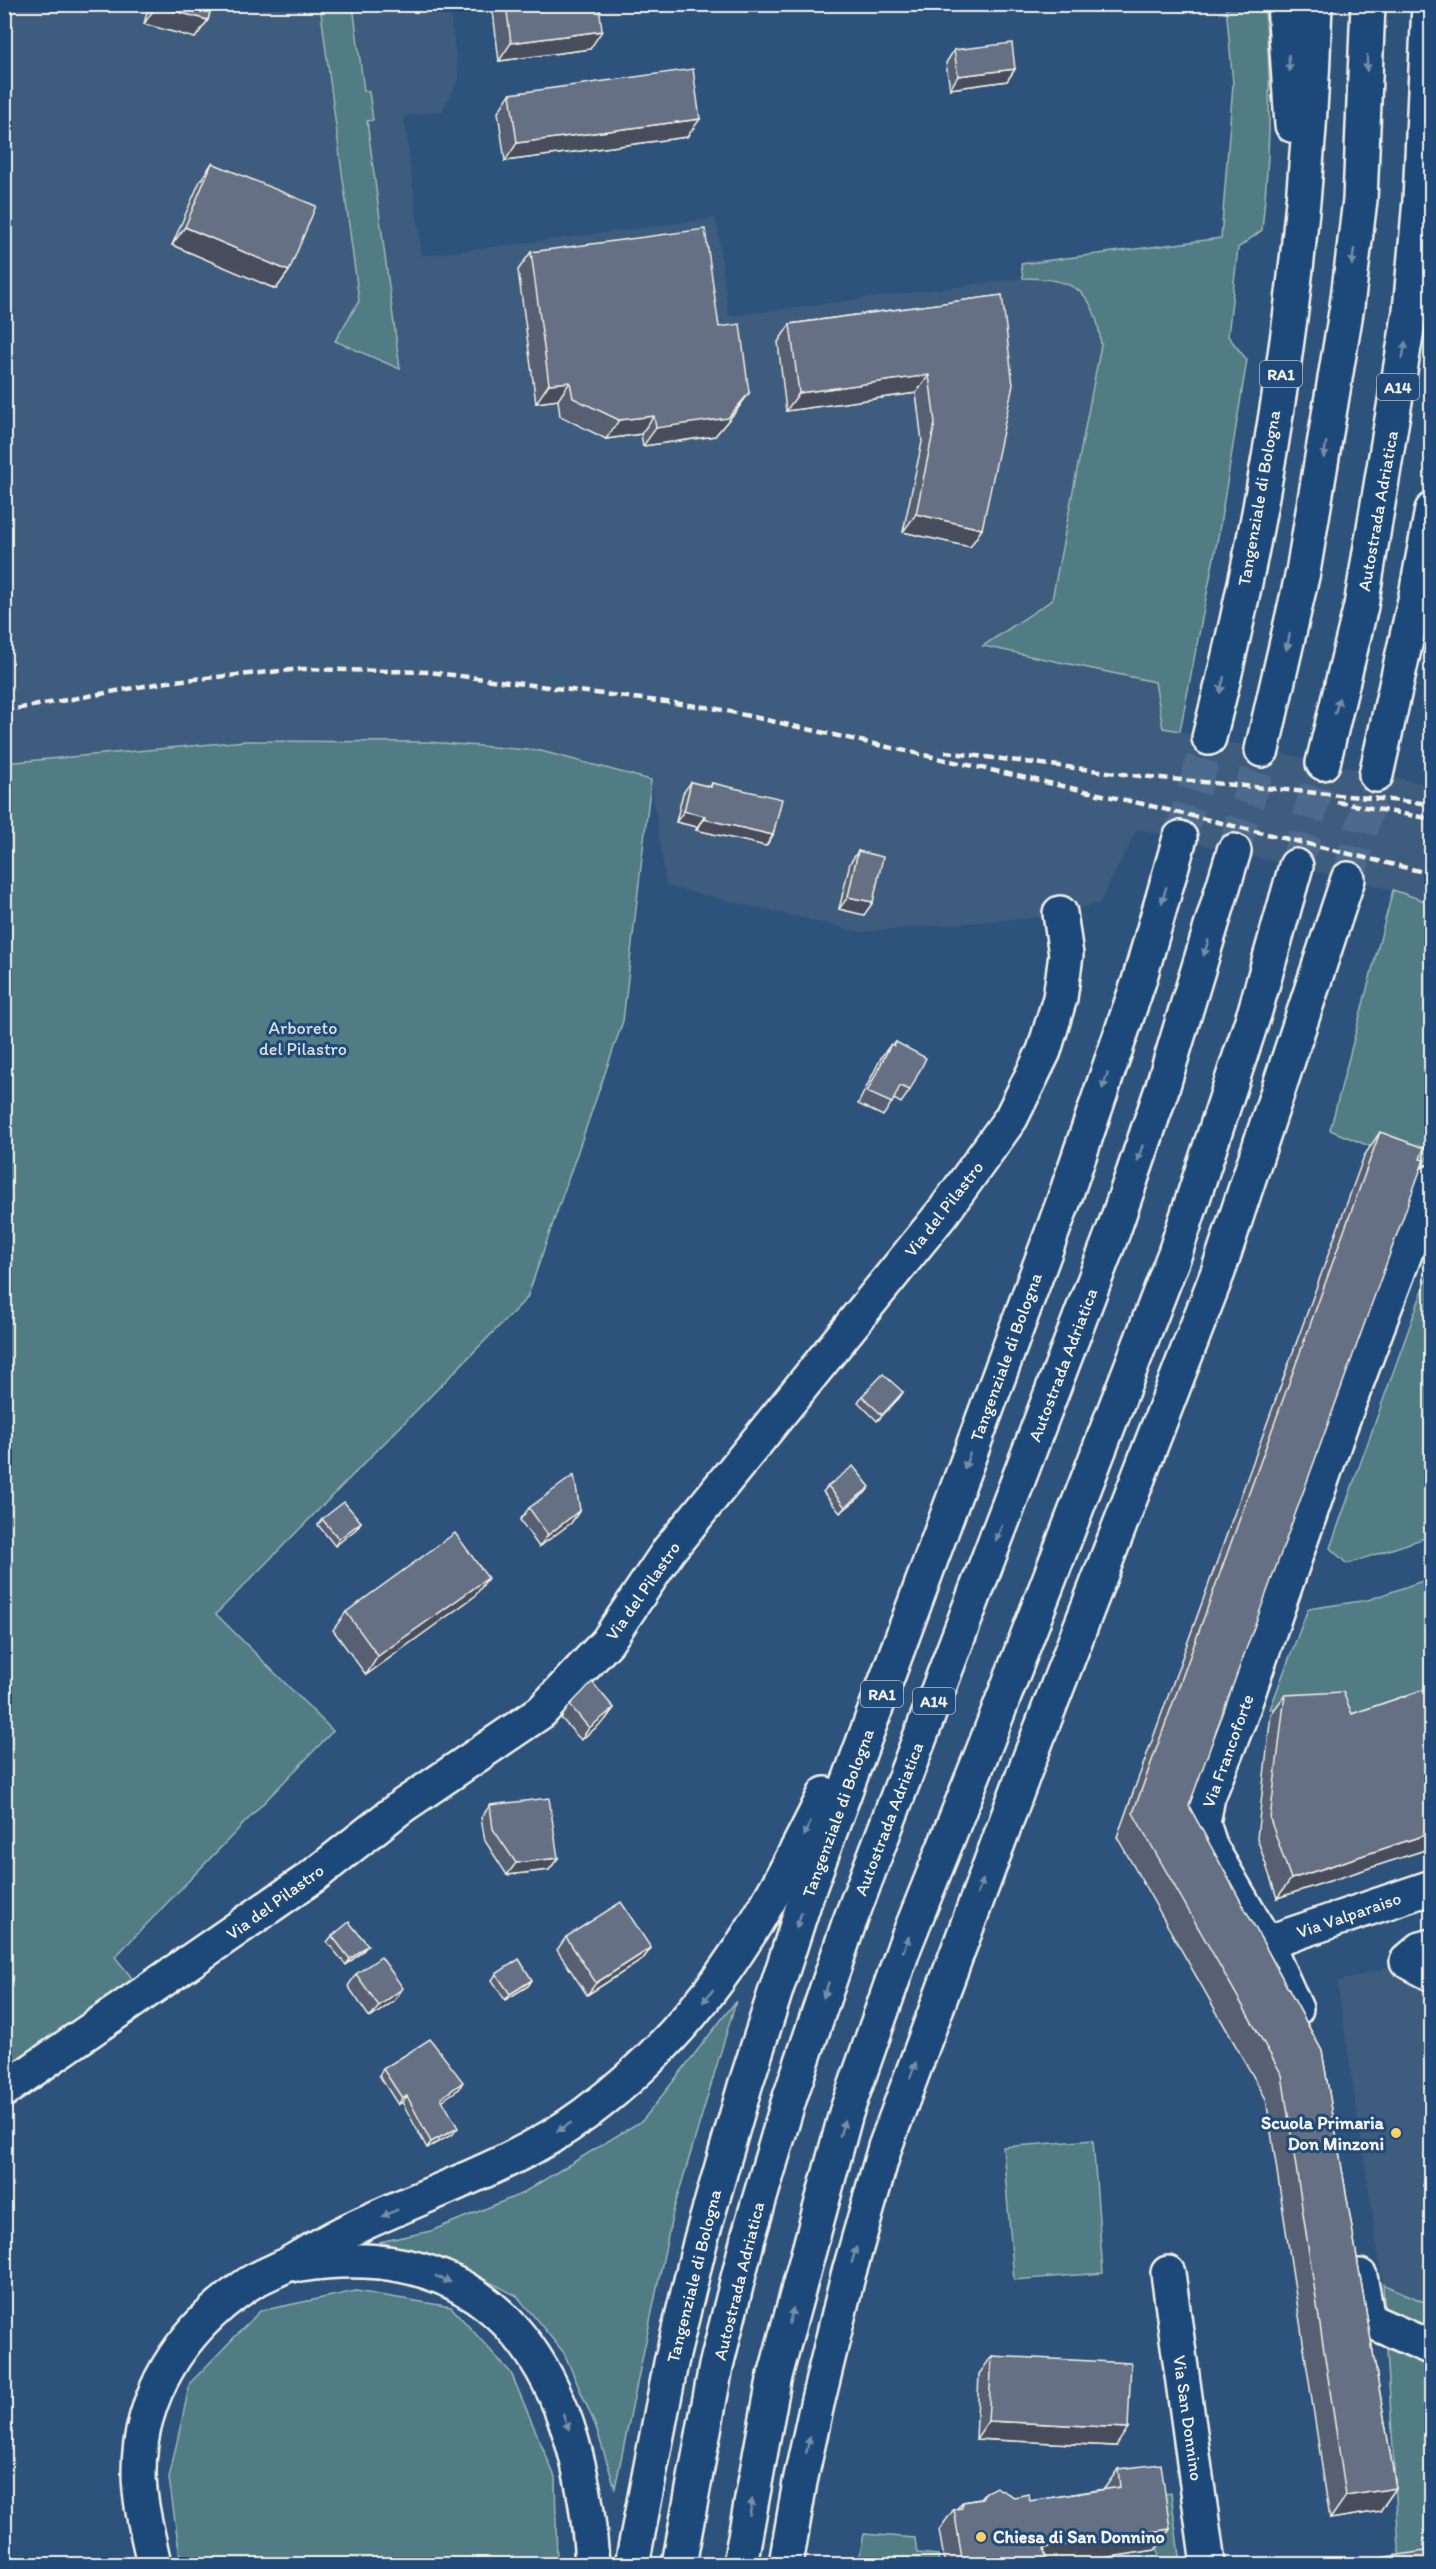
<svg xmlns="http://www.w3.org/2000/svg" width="1436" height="2569" font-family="Itim,sans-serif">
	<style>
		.built { fill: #3e5b7e }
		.green { fill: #517c84; stroke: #a2b6b6; stroke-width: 1.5 }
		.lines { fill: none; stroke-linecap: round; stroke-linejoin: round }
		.highway-tunnel { stroke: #4b6a8c; stroke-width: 33; stroke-dasharray: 33 16; stroke-linecap: butt }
		.street-casing { stroke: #f4f1e8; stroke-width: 38 }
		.highway-casing { stroke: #f4f1e8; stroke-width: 38 }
		.street { stroke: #1f4a7a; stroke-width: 33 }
		.highway { stroke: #1f4a7a; stroke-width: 33 }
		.rail { stroke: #f4f1e8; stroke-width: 4.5; stroke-dasharray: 9 4.5; stroke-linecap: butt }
		.wall { fill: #576072; stroke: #f4f1e8; stroke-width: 1.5 }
		.shaded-wall { fill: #474e5c; stroke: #f4f1e8; stroke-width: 1.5 }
		.building { fill: #657084; stroke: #f4f1e8; stroke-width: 1.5 }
		.oneway { fill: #748da6 }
		.poi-dot { fill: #ffd166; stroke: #1f4a7a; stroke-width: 2 }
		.labels { text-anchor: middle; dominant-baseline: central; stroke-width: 6; stroke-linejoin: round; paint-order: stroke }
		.shield { fill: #1f4a7a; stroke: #b4bfc7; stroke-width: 1.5 }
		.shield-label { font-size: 16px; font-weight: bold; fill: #f4f1e8 }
		.street-label { font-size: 18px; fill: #f4f1e8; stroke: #1f4a7a }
		.park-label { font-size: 18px; fill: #dcdfd9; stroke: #1f4a7a }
		.poi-label { font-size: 18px; font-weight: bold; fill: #f4f1e8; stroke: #1f4a7a; text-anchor: end }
	</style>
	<rect width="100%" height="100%" fill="#2d527c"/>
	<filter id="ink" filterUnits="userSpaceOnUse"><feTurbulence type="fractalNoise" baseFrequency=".0167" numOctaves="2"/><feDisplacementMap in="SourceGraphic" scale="12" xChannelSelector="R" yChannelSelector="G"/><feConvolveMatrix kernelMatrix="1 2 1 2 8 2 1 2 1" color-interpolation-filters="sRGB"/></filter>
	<g filter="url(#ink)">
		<!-- built -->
		<g class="built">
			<polygon points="5,5 449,5 459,79 442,111 404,116 422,256 716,218 729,316 1023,278 1047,278 1070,284 1087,298 1098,318 1101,345 1052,600 984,646 1155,682 1163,728 1431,785 1431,961 1393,890 1137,829 1100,903 1044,917 860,932 666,886 651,780 428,742 245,741 5,763"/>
			<polygon points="1407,1961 1431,1974 1431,2305 1383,2284 1337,1982"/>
		</g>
		<!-- green -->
		<g class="green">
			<polygon points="320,5 353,5 364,91 369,92 373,120 367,121 400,369 335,341 359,301"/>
			<path d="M1226 5H1264C1273 80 1270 155 1262 230L1238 248 1228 336 1247 360 1218 537 1180 731 1163 728 1155 682 983 646 1052 600 1101 345C1096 291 1075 278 1023 278L1021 264 1221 238 1233 84Z"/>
			<polygon points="245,741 428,742 541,751 651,780 623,1021 527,1298 216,1614 333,1731 115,1957 137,1984 5,2073 5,763"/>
			<polygon points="1393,890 1431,903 1432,1144 1423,1168 1330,1130"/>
			<polygon points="1431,1267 1431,1536 1347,1564 1330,1548"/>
			<polygon points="1431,1578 1431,1692 1342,1723 1336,1704 1270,1709 1308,1609 1368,1600"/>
			<polygon points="736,2001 673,2212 615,2488 596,2427 564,2353 517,2296 447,2260 379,2242 431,2231 521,2194 643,2120"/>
			<polygon points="1093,2140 1103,2273 1014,2280 1003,2147"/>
			<polygon points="1383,2284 1431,2305 1431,2559 1400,2564"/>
			<polygon points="356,2291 451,2307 511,2373 555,2477 557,2564 181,2564 169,2478 190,2383 260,2311"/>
			<polygon points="1171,2493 1180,2564 1119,2564 1159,2559 1151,2496"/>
			<polygon points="864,2534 915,2538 917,2553 938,2555 939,2564 858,2564"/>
		</g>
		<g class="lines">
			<!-- highway-tunnel -->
			<g class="highway-tunnel">
				<polyline points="1180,838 1209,738"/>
				<polyline points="1234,851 1262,750"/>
				<polyline points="1296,866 1323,763"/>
				<polyline points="1348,879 1376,775"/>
			</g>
			<!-- street casing -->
			<g class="street-casing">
				<g id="street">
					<polyline points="1266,1943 1432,1887"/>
					<polyline points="1432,1946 1421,1949 1407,1961 1432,1974"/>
					<polyline points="1296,2009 1266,1943 1211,1848 1203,1823 1208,1797 1239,1720 1340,1427 1432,1182"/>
					<polyline points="4,2090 312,1877 401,1807 541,1712 607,1642 669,1550 944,1211 1011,1118 1044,1051 1060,998 1066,955 1060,913"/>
					<polyline points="1168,2273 1208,2564"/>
					<polyline points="1360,2276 1368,2320 1432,2348"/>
				</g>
			</g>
			<!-- highway casing -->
			<g class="highway-casing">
				<g id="highway">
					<polyline points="1284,4 1292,125"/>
					<path d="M1209 738C1270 499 1308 251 1315 4"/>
					<polyline points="1262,750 1303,572 1347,306 1360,200 1368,4"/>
					<polyline points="1323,763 1361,606 1410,311 1420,200 1429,4"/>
					<polyline points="1376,775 1415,600 1432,510"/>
					<path d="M300 2265C505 2233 582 2386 592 2564"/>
					<path d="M154 2564C148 2534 139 2503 139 2472 139 2395 182 2330 244 2287 257 2277 274 2272 288 2264 306 2254 323 2243 341 2234 422 2194 512 2168 585 2114 703 2026 761 1924 825 1794"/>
					<polyline points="632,2564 671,2363 701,2239 745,2086 807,1894 1063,1203 1139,981 1180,838"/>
					<polyline points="679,2564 716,2366 748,2238 788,2103 848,1926 1114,1229 1162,1089 1234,851"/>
					<polyline points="740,2564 774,2380 846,2113 905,1945 985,1746 1175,1253 1255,1011 1296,866"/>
					<polyline points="786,2564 800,2482 817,2404 848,2276 885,2147 1027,1765 1218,1272 1348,879"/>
				</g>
			</g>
			<!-- street -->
			<use href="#street" class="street"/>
			<!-- highway -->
			<use href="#highway" class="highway"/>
			<!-- rail -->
			<g class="rail">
				<polyline points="4,711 173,681 302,669 429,672 713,708 1143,804 1432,874"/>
				<polyline points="945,752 1140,776 1432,804"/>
				<polyline points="1337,802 1432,819"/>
			</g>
		</g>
		<!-- wall -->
		<g class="wall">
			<polygon points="149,4 212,4 208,20 195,38 144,24"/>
			<polygon points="492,4 599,4 590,49 499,61"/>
			<polygon points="954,50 1015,69 1007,81 950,89 946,63"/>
			<polygon points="510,94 687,137 505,161 498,112"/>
			<polygon points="212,163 289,271 276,289 172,245 200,181"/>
			<polygon points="531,252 719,327 749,393 736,411 715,436 643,446 641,434 606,439 560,416 558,400 536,403 518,270"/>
			<polygon points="1002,295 982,529 970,547 903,532 922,442 916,393 786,411 778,342 790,324"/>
			<polygon points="691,782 710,787 712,783 773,835 766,846 696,830 697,827 676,822 683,793"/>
			<polygon points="858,851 873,902 864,915 839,909 850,863"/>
			<polygon points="896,1042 910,1090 901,1103 894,1099 883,1116 858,1104 882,1056 891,1044 893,1045"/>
			<polygon points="1380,1132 1189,1806 1322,2051 1396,2488 1380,2511 1330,2519 1266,2099 1117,1837 1364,1156"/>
			<polygon points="903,1392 899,1398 877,1421 858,1402 862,1396"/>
			<polygon points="828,1486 865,1493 840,1513 823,1492"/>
			<polygon points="529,1508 580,1510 571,1523 539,1547 520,1520"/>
			<polygon points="322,1519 361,1522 356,1529 335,1546 318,1525"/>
			<polygon points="475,1596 366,1675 333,1630 346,1612"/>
			<polygon points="1431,1687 1431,1848 1277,1898 1257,1838 1271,1714 1285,1695 1352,1714"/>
			<polygon points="570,1705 614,1708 605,1720 581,1740 561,1718"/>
			<polygon points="490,1805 558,1858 549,1870 507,1875 485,1841 481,1818"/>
			<polygon points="332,1936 363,1951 346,1965 327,1942"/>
			<polygon points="566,1937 651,1948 642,1960 587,1995 557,1950"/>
			<polygon points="356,1974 394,2001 370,2018 348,1986"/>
			<polygon points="496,1974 532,1980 528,1986 505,2000 492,1980"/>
			<polygon points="383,2069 459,2089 442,2100 453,2134 427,2148 402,2102 398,2105 379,2075"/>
			<polygon points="1431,2166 1431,2190 1423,2186"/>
			<polygon points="992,2356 1116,2446 976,2439 979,2374"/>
			<polygon points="1118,2469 1170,2529 1155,2550 1058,2565 945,2565 939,2530 954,2509 957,2509 962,2502 980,2499 986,2492 1014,2497 1030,2501 1104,2489"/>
		</g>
		<!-- shaded-wall -->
		<g class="shaded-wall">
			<polygon points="156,6 208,20 195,38 144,24"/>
			<polygon points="602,31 590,49 499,61 511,43"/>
			<polygon points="1015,69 1007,81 950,89 958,76"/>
			<polygon points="700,119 687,137 505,161 517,143"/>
			<polygon points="185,227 289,271 276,289 172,245"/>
			<polygon points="929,375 916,393 786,411 799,393"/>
			<polygon points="570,382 558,400 536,403 549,384"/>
			<polygon points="749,393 736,411 715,436 643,446 656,428"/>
			<polygon points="654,416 641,434 606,439 619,420"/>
			<polygon points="916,514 982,529 970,547 903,532"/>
			<polygon points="684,811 705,816 697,827 676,822"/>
			<polygon points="704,819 773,835 766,846 696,830"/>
			<polygon points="848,897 873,902 864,915 839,909"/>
			<polygon points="903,1392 899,1398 877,1421 882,1415"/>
			<polygon points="870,1487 865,1493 840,1513 845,1507"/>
			<polygon points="580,1510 571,1523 539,1547 548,1535"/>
			<polygon points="361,1522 356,1529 335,1546 339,1539"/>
			<polygon points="488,1578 475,1596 366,1675 378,1656"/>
			<polygon points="614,1708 605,1720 581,1740 589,1728"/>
			<polygon points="1431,1833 1431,1848 1277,1898 1291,1879"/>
			<polygon points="558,1858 549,1870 507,1875 516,1863"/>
			<polygon points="368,1945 363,1951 346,1965 350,1959"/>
			<polygon points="651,1948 642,1960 587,1995 596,1983"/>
			<polygon points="532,1980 528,1986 505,2000 510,1994"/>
			<polygon points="403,1988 394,2001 370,2018 379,2006"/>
			<polygon points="463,2082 459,2089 437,2104 441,2098"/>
			<polygon points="407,2096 402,2102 398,2105 402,2098"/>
			<polygon points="458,2128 453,2134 427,2148 431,2142"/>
			<polygon points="988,2421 1128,2428 1116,2446 976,2439"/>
			<polygon points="1396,2488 1380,2511 1330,2519 1346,2496"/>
			<polygon points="1170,2529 1155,2550 1058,2565 1033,2565 1044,2548"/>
		</g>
		<!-- building -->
		<g class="building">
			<polygon points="157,4 212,4 208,20 156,6"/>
			<polygon points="506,4 599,4 602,31 511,43"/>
			<polygon points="1012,43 1015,69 958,76 954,50"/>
			<polygon points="693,69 700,119 517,143 510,94"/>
			<polygon points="212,163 316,206 289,271 185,227"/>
			<polygon points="705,229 719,327 740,324 749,393 728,418 656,428 654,416 619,420 573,398 570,382 549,384 531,252"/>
			<polygon points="1002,295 1013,385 982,529 916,514 935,423 929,375 799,393 790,324"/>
			<polygon points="691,782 711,787 712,783 782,799 773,835 704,819 705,816 684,811"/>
			<polygon points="858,851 883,857 873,902 848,897"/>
			<polygon points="896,1042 926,1058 910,1090 900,1086 892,1103 867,1092 891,1044 894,1046"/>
			<polygon points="1380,1132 1424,1148 1420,1159 1424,1160 1189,1806 1322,2051 1396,2488 1346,2496 1282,2075 1133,1813"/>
			<polygon points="883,1374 903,1392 882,1415 862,1396"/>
			<polygon points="853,1466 870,1487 845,1507 828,1486"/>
			<polygon points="574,1475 580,1510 548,1535 529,1508"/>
			<polygon points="344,1502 361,1522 339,1539 322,1519"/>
			<polygon points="455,1533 488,1578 378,1656 346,1612"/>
			<polygon points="592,1682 614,1708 589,1728 570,1705"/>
			<polygon points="1431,1687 1431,1833 1291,1879 1270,1819 1285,1695 1343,1692 1352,1714"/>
			<polygon points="549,1798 558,1858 516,1863 493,1829 490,1805"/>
			<polygon points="621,1902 651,1948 596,1983 566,1937"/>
			<polygon points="349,1922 368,1945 350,1959 332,1936"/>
			<polygon points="381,1957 403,1988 379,2006 356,1974"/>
			<polygon points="519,1959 532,1980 510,1994 496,1974"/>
			<polygon points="430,2039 463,2082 441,2098 458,2128 431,2142 407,2096 402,2098 383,2069"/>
			<polygon points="992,2356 1131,2363 1128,2428 988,2421"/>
			<polygon points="1161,2464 1170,2529 1044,2548 1047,2565 963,2565 954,2509 962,2508 962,2502 982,2499 986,2492 996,2487 1014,2497 1029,2494 1030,2501 1120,2487 1118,2469"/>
			<polygon points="1431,2550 1431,2565 1334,2565"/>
		</g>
		<!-- one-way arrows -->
		<defs><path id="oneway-solid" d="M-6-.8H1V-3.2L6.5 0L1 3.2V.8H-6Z" transform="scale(1.5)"/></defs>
		<g class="oneway">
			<use href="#oneway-solid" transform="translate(1289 63) rotate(87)"/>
			<use href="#oneway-solid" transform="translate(1367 63) rotate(91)"/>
			<use href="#oneway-solid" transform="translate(1353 257) rotate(97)"/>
			<use href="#oneway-solid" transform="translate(1404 350) rotate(-81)"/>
			<use href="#oneway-solid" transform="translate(1325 450) rotate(99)"/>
			<use href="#oneway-solid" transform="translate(1288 642) rotate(102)"/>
			<use href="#oneway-solid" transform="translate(1222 685) rotate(104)"/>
			<use href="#oneway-solid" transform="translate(1337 706) rotate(-76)"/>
			<use href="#oneway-solid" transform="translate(1164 895) rotate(106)"/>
			<use href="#oneway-solid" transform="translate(1206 948) rotate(107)"/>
			<use href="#oneway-solid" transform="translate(1105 1081) rotate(109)"/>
			<use href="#oneway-solid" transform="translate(1140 1153) rotate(109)"/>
			<use href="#oneway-solid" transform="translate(967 1461) rotate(110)"/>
			<use href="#oneway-solid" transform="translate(999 1533) rotate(111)"/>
			<use href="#oneway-solid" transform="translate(807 1829) rotate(117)"/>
			<use href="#oneway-solid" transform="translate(980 1887) rotate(-69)"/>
			<use href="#oneway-solid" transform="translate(799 1920) rotate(108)"/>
			<use href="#oneway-solid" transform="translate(906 1944) rotate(-69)"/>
			<use href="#oneway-solid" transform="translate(826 1990) rotate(109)"/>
			<use href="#oneway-solid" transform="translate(708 1996) rotate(129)"/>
			<use href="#oneway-solid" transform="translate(913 2070) rotate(-70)"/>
			<use href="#oneway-solid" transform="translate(564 2127) rotate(149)"/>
			<use href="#oneway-solid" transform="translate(842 2128) rotate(-74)"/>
			<use href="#oneway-solid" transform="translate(390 2213) rotate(156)"/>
			<use href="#oneway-solid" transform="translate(854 2255) rotate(-74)"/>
			<use href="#oneway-solid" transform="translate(443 2279) rotate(22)"/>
			<use href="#oneway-solid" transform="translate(791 2316) rotate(-76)"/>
			<use href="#oneway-solid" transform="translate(566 2422) rotate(69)"/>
			<use href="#oneway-solid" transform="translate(808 2445) rotate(-77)"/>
			<use href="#oneway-solid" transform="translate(751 2507) rotate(-79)"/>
		</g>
	</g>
	<!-- markers -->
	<g class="poi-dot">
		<circle cx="1396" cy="2133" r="6"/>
		<circle cx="981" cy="2537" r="6"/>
	</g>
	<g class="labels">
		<!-- shield labels -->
		<g class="shield">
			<rect x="1260" y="361" width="42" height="26" rx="4.5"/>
			<rect x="1377" y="374" width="42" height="26" rx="4.5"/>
			<rect x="861" y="1681" width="42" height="26" rx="4.5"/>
			<rect x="913" y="1688" width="42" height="26" rx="4.5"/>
		</g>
		<g class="shield-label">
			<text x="1281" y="374">RA1</text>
			<text x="1398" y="387">A14</text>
			<text x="882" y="1694">RA1</text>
			<text x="934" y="1701">A14</text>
		</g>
		<!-- street labels -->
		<g class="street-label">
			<text transform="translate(1259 498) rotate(-80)">Tangenziale di Bologna</text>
			<text transform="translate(1378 511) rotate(-80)">Autostrada Adriatica</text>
			<text transform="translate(944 1209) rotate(-52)">Via del Pilastro</text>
			<text transform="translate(1006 1357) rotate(-70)">Tangenziale di Bologna</text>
			<text transform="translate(1063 1365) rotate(-69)">Autostrada Adriatica</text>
			<text transform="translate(643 1591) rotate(-55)">Via del Pilastro</text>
			<text transform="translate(1228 1751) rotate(-70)">Via Francoforte</text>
			<text transform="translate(838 1813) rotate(-70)">Tangenziale di Bologna</text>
			<text transform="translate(889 1819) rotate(-69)">Autostrada Adriatica</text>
			<text transform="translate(275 1902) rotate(-36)">Via del Pilastro</text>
			<text transform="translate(1349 1915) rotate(-19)">Via Valparaiso</text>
			<text transform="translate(694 2276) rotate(-76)">Tangenziale di Bologna</text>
			<text transform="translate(739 2281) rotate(-76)">Autostrada Adriatica</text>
			<text transform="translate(1188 2418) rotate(82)">Via San Donnino</text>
		</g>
		<!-- park labels -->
		<g class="park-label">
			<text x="303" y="1028">Arboreto<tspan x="303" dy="21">del Pilastro</tspan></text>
		</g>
		<!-- poi labels -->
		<g class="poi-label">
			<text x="1384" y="2123">Scuola Primaria<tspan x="1384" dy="21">Don Minzoni</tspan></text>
			<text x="993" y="2537" text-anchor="start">Chiesa di San Donnino</text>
		</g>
	</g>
	<!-- margin -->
	<rect width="1436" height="2569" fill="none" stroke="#1f4a7a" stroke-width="24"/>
	<rect x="12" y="12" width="1412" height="2545" fill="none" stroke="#f4f1e8" stroke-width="2" filter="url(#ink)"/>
</svg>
